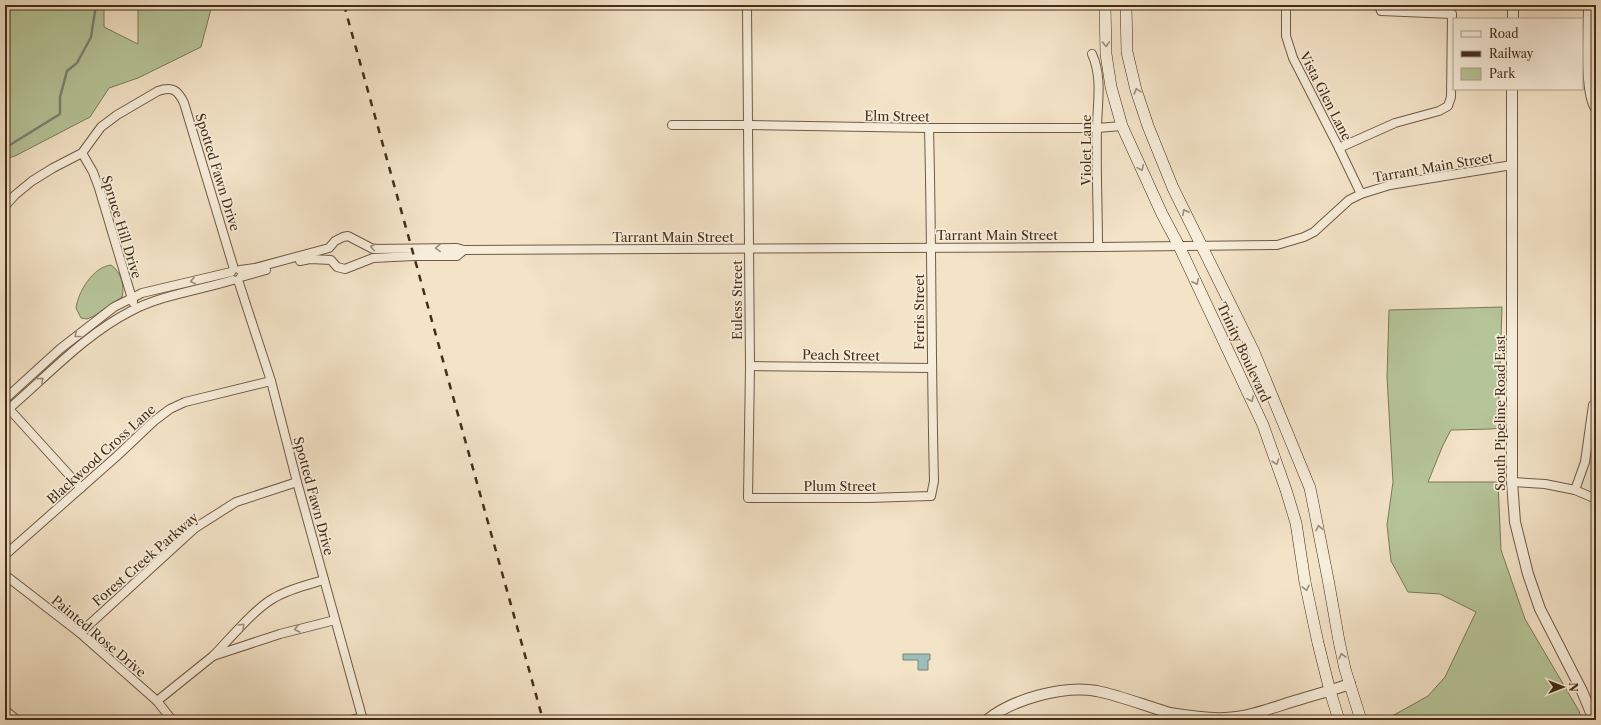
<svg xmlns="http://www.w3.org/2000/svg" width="1601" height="725" font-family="'Libre Caslon Text',serif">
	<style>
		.green { fill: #b6c599; stroke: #7d7958 }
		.water { fill: #9cbdb9; stroke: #798379 }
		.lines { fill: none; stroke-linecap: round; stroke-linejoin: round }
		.stream { stroke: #798379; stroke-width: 2.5 }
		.minor-casing { stroke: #705a44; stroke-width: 10 }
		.tertiary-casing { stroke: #705a44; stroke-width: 12 }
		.secondary-casing { stroke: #442d18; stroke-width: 12 }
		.minor { stroke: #f7eddb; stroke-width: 8 }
		.tertiary { stroke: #f7eddb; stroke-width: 10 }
		.secondary { stroke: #f7eddb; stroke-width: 11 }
		.rail { stroke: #442d18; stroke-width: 2.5; stroke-dasharray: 7 7; stroke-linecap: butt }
		.oneway { stroke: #9e8d7a }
		.labels { text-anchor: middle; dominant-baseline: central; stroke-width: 3.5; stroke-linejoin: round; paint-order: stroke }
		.street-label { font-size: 13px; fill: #442d18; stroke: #f7eddb }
	</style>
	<rect width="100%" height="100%" fill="#f3e3c7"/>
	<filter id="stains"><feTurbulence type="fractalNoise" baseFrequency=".005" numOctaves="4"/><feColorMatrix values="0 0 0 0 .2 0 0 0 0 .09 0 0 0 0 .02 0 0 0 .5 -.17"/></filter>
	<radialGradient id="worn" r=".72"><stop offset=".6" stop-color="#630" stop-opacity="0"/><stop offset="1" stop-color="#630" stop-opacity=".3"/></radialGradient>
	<!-- green -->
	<g class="green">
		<polygon points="5,5 104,5 104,27 138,44 138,5 212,5 201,47 138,78 109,88 90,117 15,156 5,159"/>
		<path d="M111 265C121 272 125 286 122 297L94 316 87 319 81 318 76 308C78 292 93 267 111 265Z"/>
		<polygon points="1502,307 1498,428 1492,429 1451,430 1443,445 1428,482 1498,482 1501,550 1525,619 1579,711 1582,720 1385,720 1428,696 1445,677 1476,612 1440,594 1408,592 1391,561 1387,525 1393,482 1387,377 1389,310"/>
	</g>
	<!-- water -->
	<polygon class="water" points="903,654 930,654 930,660 928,660 928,670 918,670 918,660 903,660"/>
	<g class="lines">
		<!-- stream -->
		<polyline class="stream" points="5,148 60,114 60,97 67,71 77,63 91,37 96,5"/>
		<!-- minor casing -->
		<g class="minor-casing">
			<g id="minor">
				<path d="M747 5 750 366 748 498H868L931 496 934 481C931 364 932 246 929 128"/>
				<polyline points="1286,5 1286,36 1293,58 1339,148 1361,194"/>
				<path d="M1588 5C1588 27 1583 94 1596 110"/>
				<path d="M1092 54C1103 78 1097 104 1097 130 1096 169 1098 208 1098 247"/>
				<polyline points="672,125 747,125 929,128 1097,128 1122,126"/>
				<polyline points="1339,148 1395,123 1439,111 1448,106 1451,97 1452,14 1381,11 1379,5"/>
				<polyline points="82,153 93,172 99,188 133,302"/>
				<path d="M5 206 15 195 32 181 53 168 82 153 101 127 117 115 158 91C172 86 178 90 184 103L234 269"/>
				<polyline points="300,261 310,259 331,260 337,267 345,269 373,258 414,256 457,256 464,250"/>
				<polyline points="240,270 255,268 329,248 335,241 343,237 348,236 373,249 457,248 464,250 1098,247 1277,245 1304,237 1314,232 1349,200 1361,194 1390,185 1512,165"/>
				<polyline points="241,277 266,270"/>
				<polyline points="238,280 271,381 297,482 363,720"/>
				<polyline points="750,366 931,368"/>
				<polyline points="5,399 60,349 114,307 142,293 231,272"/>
				<path d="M12 406C50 373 86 334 131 311 161 295 200 290 233 280"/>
				<polyline points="10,410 81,488"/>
				<polyline points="1512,482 1545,484 1575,490 1596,499"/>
				<polyline points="1575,490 1585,462 1593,405"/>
				<polyline points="5,555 117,456 154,421 170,409 185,402 271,381"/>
				<polyline points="5,575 80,633 157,701 172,720"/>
				<path d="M324 580C307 585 289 589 274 598 254 609 230 639 213 656L280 634 335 620"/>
				<polyline points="80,633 195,528 236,502 297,482"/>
				<polyline points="157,701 213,656"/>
				<polyline points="5,710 17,720"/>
				<polyline points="351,720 362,717"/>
			</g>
		</g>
		<!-- tertiary casing -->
		<g class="tertiary-casing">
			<g id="tertiary">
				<polyline points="1513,19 1513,5"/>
				<polyline points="1512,89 1512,482 1515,522 1528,574 1540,609 1582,691 1594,720"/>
				<path d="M987 720C1013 699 1063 685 1097 691 1121 696 1146 706 1170 713 1188 716 1206 719 1225 718 1248 717 1269 709 1291 702 1310 696 1330 691 1350 684"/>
			</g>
		</g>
		<!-- secondary casing -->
		<g class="secondary-casing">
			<g id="secondary">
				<polyline points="1105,5 1106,54 1111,87 1122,126 1162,214 1179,246 1263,425 1286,490 1296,523 1305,582 1318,643 1330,691 1339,720"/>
				<polyline points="1126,5 1127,52 1136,90 1148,126 1173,188 1254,352 1310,488 1328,579 1339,641 1345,669 1361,720"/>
			</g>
		</g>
		<!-- minor -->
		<use href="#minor" class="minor"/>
		<!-- tertiary -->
		<use href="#tertiary" class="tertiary"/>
		<!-- secondary -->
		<use href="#secondary" class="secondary"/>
		<!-- rail -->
		<polyline class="rail" points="344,5 543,720"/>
	</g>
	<!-- one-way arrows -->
	<defs><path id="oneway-chevron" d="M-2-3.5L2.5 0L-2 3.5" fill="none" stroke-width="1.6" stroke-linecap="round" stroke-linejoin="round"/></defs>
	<g class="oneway">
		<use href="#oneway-chevron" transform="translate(1106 44) rotate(88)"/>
		<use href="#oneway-chevron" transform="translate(1137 91) rotate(-106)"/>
		<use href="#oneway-chevron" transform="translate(1141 168) rotate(66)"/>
		<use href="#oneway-chevron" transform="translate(1185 212) rotate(-117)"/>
		<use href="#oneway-chevron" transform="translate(373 247) rotate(-169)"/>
		<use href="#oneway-chevron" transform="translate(438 248) rotate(179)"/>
		<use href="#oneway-chevron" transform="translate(193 281) rotate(167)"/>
		<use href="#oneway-chevron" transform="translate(1196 282) rotate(65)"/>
		<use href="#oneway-chevron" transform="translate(77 335) rotate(141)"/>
		<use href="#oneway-chevron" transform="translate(41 380) rotate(-42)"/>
		<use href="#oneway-chevron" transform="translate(1251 399) rotate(65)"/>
		<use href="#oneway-chevron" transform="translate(1276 462) rotate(71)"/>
		<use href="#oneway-chevron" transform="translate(1319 528) rotate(-101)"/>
		<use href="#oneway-chevron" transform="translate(1306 588) rotate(78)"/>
		<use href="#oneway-chevron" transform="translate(242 626) rotate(-45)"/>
		<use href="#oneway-chevron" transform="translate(297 629) rotate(166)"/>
		<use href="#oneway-chevron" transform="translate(1342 656) rotate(-103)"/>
	</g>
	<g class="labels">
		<!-- street labels -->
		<g class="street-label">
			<text transform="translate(1326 96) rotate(63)">Vista Glen Lane</text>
			<text transform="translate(897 116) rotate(1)">Elm Street</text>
			<text transform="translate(1086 150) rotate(-90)">Violet Lane</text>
			<text transform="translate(1433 167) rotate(-10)">Tarrant Main Street</text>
			<text transform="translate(218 172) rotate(73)">Spotted Fawn Drive</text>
			<text transform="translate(122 227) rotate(73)">Spruce Hill Drive</text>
			<text x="997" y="235">Tarrant Main Street</text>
			<text x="673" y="237">Tarrant Main Street</text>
			<text transform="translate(737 300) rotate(-90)">Euless Street</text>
			<text transform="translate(919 312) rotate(-90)">Ferris Street</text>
			<text transform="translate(1244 352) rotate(65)">Trinity Boulevard</text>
			<text transform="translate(841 355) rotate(1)">Peach Street</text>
			<text transform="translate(1500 413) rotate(-90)">South Pipeline Road East</text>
			<text transform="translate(101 454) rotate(-42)">Blackwood Cross Lane</text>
			<text x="840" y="486">Plum Street</text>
			<text transform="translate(314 496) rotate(75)">Spotted Fawn Drive</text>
			<text transform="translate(145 559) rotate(-41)">Forest Creek Parkway</text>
			<text transform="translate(99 636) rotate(40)">Painted Rose Drive</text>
		</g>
	</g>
	<!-- margin -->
	<rect width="1601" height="725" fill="none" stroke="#f3e3c7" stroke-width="20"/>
	<rect x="6" y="6" width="1589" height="713" fill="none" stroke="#442d18" stroke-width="2"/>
	<rect x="10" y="10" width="1581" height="705" fill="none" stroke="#442d18"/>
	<!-- legend -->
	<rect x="1453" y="18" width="130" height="72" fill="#f7eddb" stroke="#afa08d"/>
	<rect x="1461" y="31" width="20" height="6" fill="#f7eddb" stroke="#afa08d"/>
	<text x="1489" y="38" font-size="12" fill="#442d18">Road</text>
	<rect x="1461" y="51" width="20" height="6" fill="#442d18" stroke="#afa08d"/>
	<text x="1489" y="58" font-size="12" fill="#442d18">Railway</text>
	<rect x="1461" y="68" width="20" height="12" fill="#b6c599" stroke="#afa08d"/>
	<text x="1489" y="78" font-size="12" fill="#442d18">Park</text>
	<!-- north arrow -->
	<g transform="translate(1563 687) rotate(90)" stroke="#f7eddb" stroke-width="3" paint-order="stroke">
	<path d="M0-3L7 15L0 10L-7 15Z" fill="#442d18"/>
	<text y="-6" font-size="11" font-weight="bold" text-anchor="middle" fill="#442d18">N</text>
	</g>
	<rect width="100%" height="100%" filter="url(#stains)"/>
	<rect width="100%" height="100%" fill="url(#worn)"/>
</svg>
